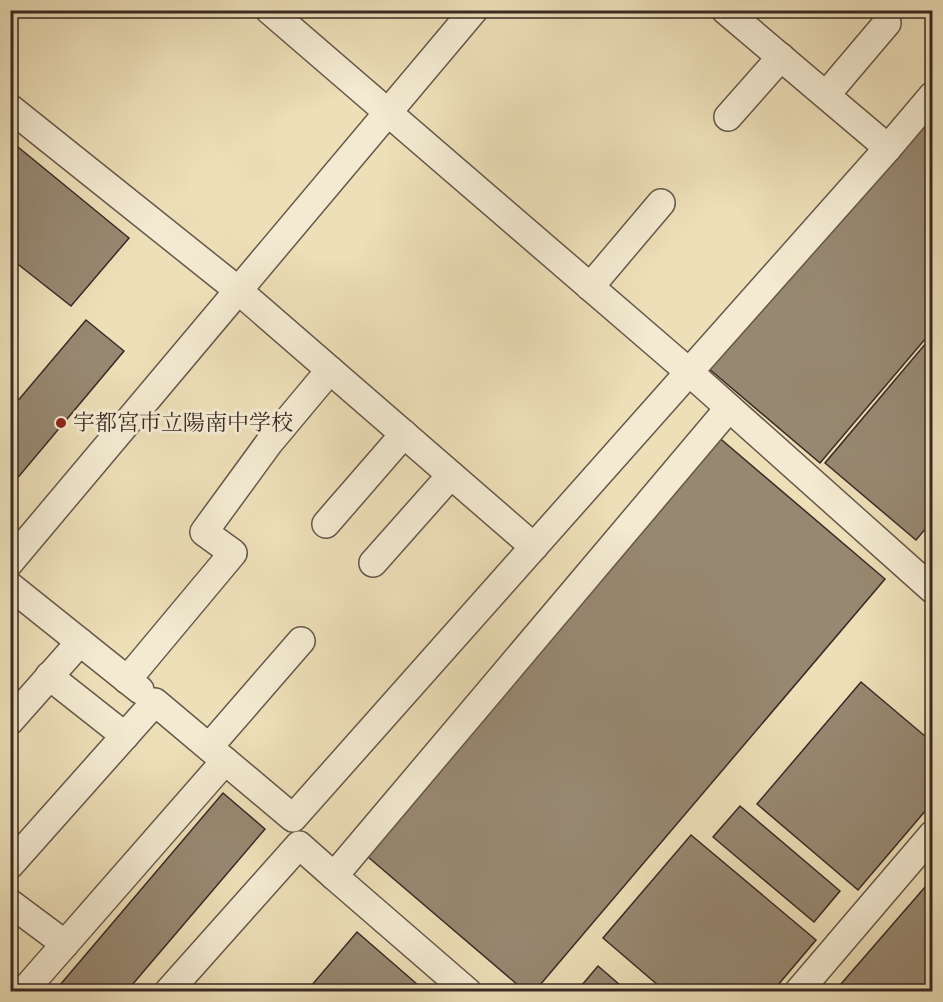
<svg xmlns="http://www.w3.org/2000/svg" width="943" height="1002" font-family="Cardo,'Noto Serif JP',serif">
	<style>
		.building { fill: #978871; stroke: #392a25; stroke-width: 1.5 }
		.lines { fill: none; stroke-linecap: round; stroke-linejoin: round }
		.minor-casing { stroke: #66574a; stroke-width: 30 }
		.minor { stroke: #f3ead1; stroke-width: 27 }
		.poi-dot { fill: #8f2418; stroke: #f3ead1; stroke-width: 2 }
		.labels { text-anchor: middle; dominant-baseline: central; stroke-width: 6; stroke-linejoin: round; paint-order: stroke }
		.poi-label { font-size: 22px; fill: #392a25; stroke: #f3ead1; text-anchor: start }
	</style>
	<rect width="100%" height="100%" fill="#eddfb8"/>
	<filter id="stains"><feTurbulence type="fractalNoise" baseFrequency=".00333" numOctaves="4"/><feColorMatrix values="0 0 0 0 .2 0 0 0 0 .09 0 0 0 0 .02 0 0 0 .5 -.17"/></filter>
	<radialGradient id="worn" r=".72"><stop offset=".6" stop-color="#630" stop-opacity="0"/><stop offset="1" stop-color="#630" stop-opacity=".3"/></radialGradient>
	<!-- building -->
	<g class="building">
		<polygon points="932,104 932,331 820,463 708,368"/>
		<polygon points="18,147 129,238 71,306 10,258 10,156"/>
		<polygon points="86,320 124,351 10,487 10,410"/>
		<polygon points="932,336 932,521 916,540 825,463"/>
		<polygon points="716,435 885,579 534,992 526,992 361,851"/>
		<polygon points="861,682 932,742 932,803 858,890 757,804"/>
		<polygon points="223,793 265,829 126,992 54,992"/>
		<polygon points="740,806 840,891 814,922 713,837"/>
		<polygon points="691,835 816,940 772,992 666,992 603,938"/>
		<polygon points="932,879 932,992 834,992"/>
		<polygon points="357,932 426,992 306,992"/>
		<polygon points="598,966 628,992 576,992"/>
	</g>
	<g class="lines">
		<!-- minor casing -->
		<g class="minor-casing">
			<g id="minor">
				<polyline points="269,10 689,372 932,589"/>
				<polyline points="725,10 888,148"/>
				<polyline points="826,95 887,23"/>
				<polyline points="10,108 239,291 534,547"/>
				<polyline points="728,117 781,57"/>
				<polyline points="590,287 661,203"/>
				<polyline points="326,524 404,434"/>
				<polyline points="10,562 474,10"/>
				<polyline points="373,563 451,475"/>
				<polyline points="10,586 140,690"/>
				<polyline points="49,676 125,736"/>
				<polyline points="127,680 233,553 204,532 269,443 330,370"/>
				<polyline points="10,721 80,642"/>
				<polyline points="209,747 301,641"/>
				<polyline points="10,865 155,702 293,818 888,148 932,96"/>
				<polyline points="334,876 468,992"/>
				<polyline points="10,903 65,944"/>
				<polyline points="23,992 225,761"/>
				<polyline points="168,992 299,845 334,876 729,408"/>
				<polyline points="798,992 932,835"/>
			</g>
		</g>
		<!-- minor -->
		<use href="#minor" class="minor"/>
	</g>
	<!-- markers -->
	<circle class="poi-dot" cx="61" cy="423" r="6"/>
	<g class="labels">
		<!-- poi labels -->
		<g class="poi-label">
			<text x="73" y="423">宇都宮市立陽南中学校</text>
		</g>
	</g>
	<!-- margin -->
	<rect width="943" height="1002" fill="none" stroke="#eddfb8" stroke-width="36"/>
	<rect x="12" y="12" width="919" height="978" fill="none" stroke="#392a25" stroke-width="3"/>
	<rect x="18" y="18" width="907" height="966" fill="none" stroke="#392a25" stroke-width="1.5"/>
	<rect width="100%" height="100%" filter="url(#stains)"/>
	<rect width="100%" height="100%" fill="url(#worn)"/>
</svg>
